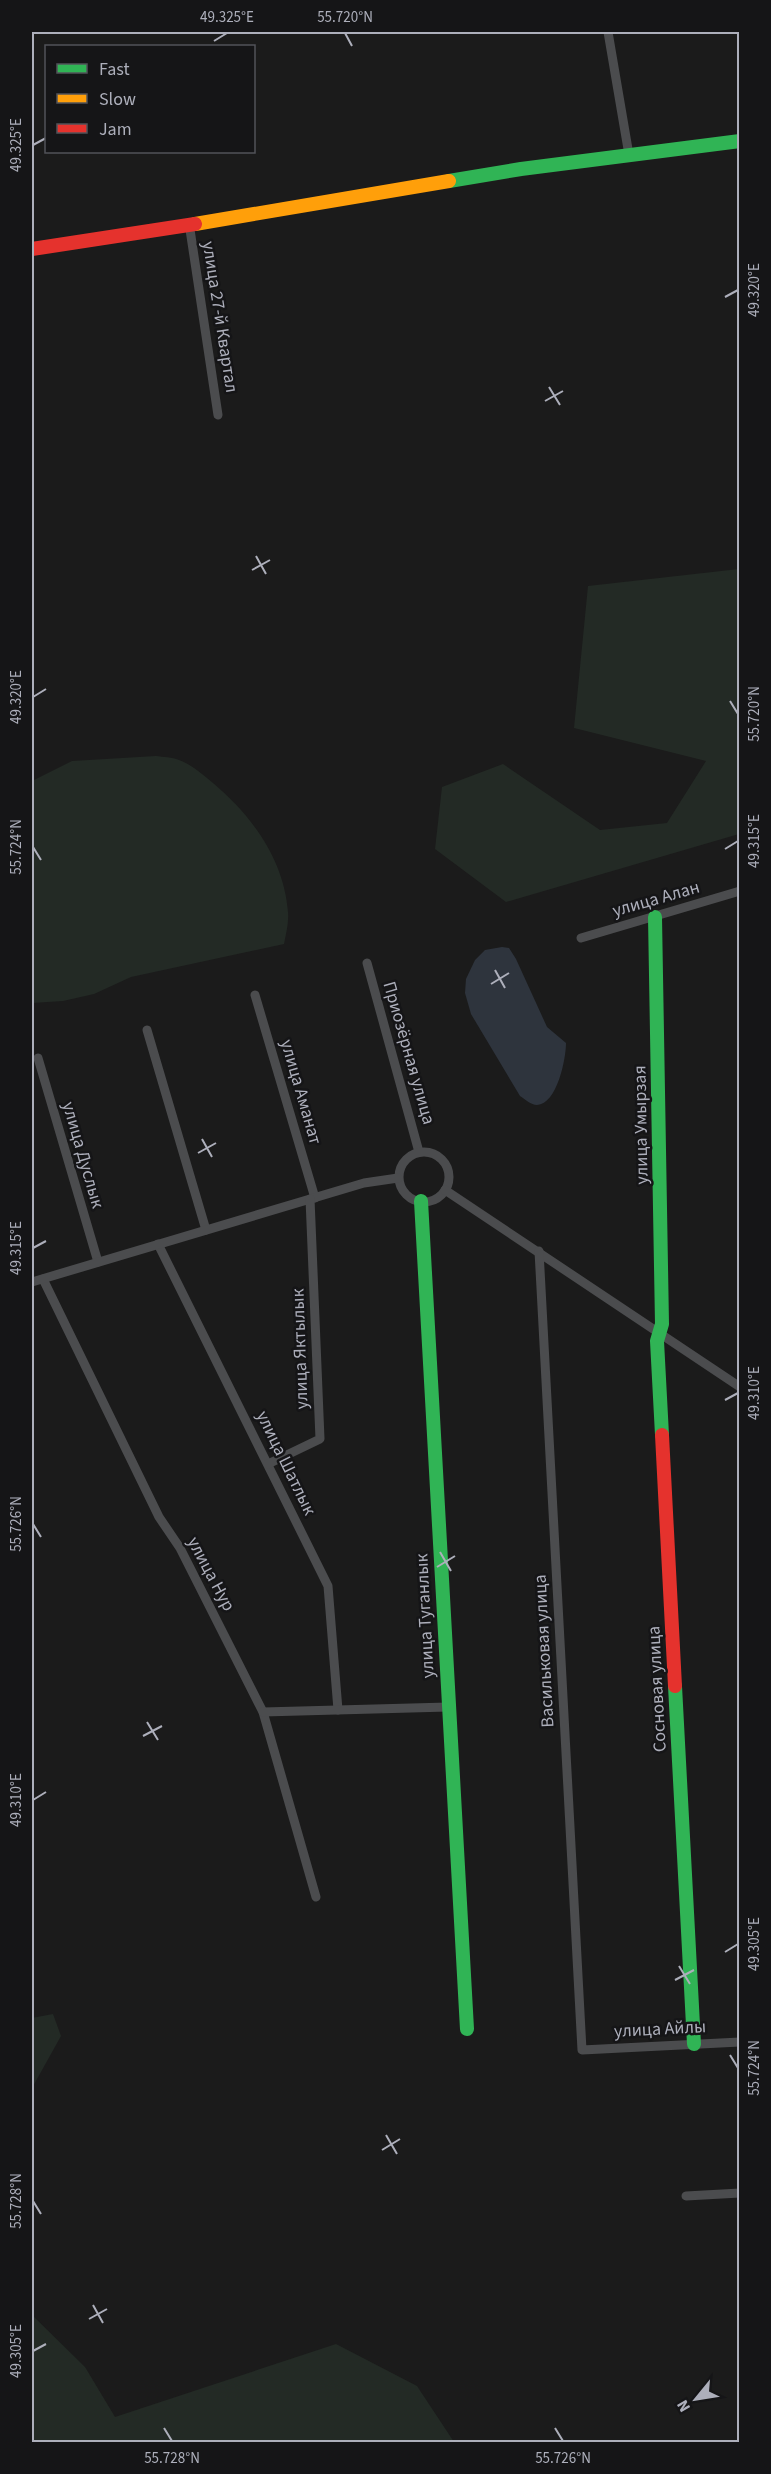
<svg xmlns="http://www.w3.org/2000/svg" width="771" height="2474" font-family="'Source Sans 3',sans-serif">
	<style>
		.green { fill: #232a25 }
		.water { fill: #2e343d }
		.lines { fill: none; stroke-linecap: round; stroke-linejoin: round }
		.street { stroke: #4b4c4e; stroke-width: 9 }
		.fast { stroke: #30b455; stroke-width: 14 }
		.slow { stroke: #ff9f0a; stroke-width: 14 }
		.jam { stroke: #e5322d; stroke-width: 14 }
		.ticks { fill: none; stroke: #adafbb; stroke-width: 2 }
		.labels { text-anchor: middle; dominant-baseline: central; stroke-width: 5; stroke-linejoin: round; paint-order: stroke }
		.street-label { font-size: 18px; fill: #adafbb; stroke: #151517 }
		.neatline { fill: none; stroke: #adafbb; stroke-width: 2 }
		.ticks-label { font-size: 15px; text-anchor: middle; fill: #adafbb }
	</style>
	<rect width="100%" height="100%" fill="#1b1b1b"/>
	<!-- green -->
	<g class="green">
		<polygon points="739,569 739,834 506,902 435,849 442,787 503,764 600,830 667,823 706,761 574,728 588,586"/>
		<path d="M156 756C163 757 172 757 179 760 192 765 202 774 213 783 252 816 284 859 288 912 289 922 286 934 284 944L131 977 94 994 63 1001 32 1003V781L72 761Z"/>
		<polygon points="53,2014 61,2036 32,2088 32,2018"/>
		<polygon points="32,2315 85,2367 115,2417 336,2344 417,2386 454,2442 32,2442"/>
	</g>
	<!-- water -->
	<path class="water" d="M502 947 509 948 516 959 547 1027 566 1043C566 1059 557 1104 537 1105 531 1105 525 1099 520 1096L471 1014 465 993 466 979 475 960 485 950Z"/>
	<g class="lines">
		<!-- street -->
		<g class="street">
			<polyline points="608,32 629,155"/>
			<polyline points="189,223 218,415"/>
			<polyline points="581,938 740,891"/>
			<polyline points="367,963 419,1152"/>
			<polyline points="255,995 315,1198"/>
			<polyline points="147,1030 206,1230"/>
			<polyline points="38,1058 98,1262"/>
			<circle cx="424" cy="1177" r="25"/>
			<polyline points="445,1190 740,1387"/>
			<polyline points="158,1244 328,1586 338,1710"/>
			<polyline points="539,1251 582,2050 740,2042"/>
			<polyline points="43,1279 159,1517 180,1548 263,1712 316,1897"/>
			<polyline points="32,1282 364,1183 398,1178"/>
			<polyline points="268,1464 320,1439 310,1199"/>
			<polyline points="263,1712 448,1707"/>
			<polyline points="686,2196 740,2193"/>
		</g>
		<!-- fast -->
		<g class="fast">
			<polyline points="449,181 521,169 740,141"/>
			<polyline points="655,917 662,1324 657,1341 662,1435"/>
			<polyline points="421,1201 467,2029"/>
			<polyline points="675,1686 694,2044"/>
		</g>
		<!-- slow -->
		<polyline class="slow" points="195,224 449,181"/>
		<!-- jam -->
		<g class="jam">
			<polyline points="32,249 195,224"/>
			<polyline points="662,1435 675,1686"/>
		</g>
	</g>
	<!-- ticks -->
	<path class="ticks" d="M345 33 352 46M214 41 227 33M33 145 46 138M725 297 738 290M549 387 560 405M545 401 563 391M256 556 266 574M252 570 270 560M33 697 46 689M730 701 738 714M33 847 41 860M725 849 738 841M495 970 505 988M491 984 509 973M202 1139 212 1157M198 1153 216 1143M33 1248 46 1241M725 1400 738 1393M33 1524 41 1537M440 1552 451 1571M437 1567 455 1556M147 1722 158 1740M143 1736 162 1726M33 1800 46 1792M725 1952 738 1944M679 1966 690 1984M675 1980 694 1970M730 2055 738 2068M386 2135 397 2154M382 2150 400 2139M33 2201 41 2214M93 2305 103 2323M89 2319 107 2309M33 2351 46 2344M164 2428 172 2441M555 2428 563 2441"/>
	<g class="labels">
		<!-- street labels -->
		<g class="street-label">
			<text transform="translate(220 317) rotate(81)">улица 27-й Квартал</text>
			<text transform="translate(656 899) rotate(-16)">улица Алан</text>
			<text transform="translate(409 1053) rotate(74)">Приозёрная улица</text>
			<text transform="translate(301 1092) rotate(74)">улица Аманат</text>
			<text transform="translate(641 1125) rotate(-91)">улица Умырзая</text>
			<text transform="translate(83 1155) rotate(74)">улица Дуслык</text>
			<text transform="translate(300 1349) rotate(-92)">улица Яктылык</text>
			<text transform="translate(286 1463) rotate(64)">улица Шатлык</text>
			<text transform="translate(211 1574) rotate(62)">улица Нур</text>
			<text transform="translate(425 1616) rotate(-93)">улица Туганлык</text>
			<text transform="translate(544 1651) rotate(-93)">Васильковая улица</text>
			<text transform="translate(657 1689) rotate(-93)">Сосновая улица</text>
			<text transform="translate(660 2029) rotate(-3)">улица Айлы</text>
		</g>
	</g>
	<!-- border -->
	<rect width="771" height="2474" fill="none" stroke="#151517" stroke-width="66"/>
	<!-- legend -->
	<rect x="45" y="45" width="210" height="108" fill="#151517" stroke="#525359" stroke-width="1.5"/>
	<rect x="57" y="64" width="30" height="9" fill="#30b455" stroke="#525359" stroke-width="1.5"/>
	<text x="99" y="75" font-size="18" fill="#adafbb">Fast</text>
	<rect x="57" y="94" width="30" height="9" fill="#ff9f0a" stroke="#525359" stroke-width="1.5"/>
	<text x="99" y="105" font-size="18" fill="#adafbb">Slow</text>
	<rect x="57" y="124" width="30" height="9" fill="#e5322d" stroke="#525359" stroke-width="1.5"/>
	<text x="99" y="135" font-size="18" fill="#adafbb">Jam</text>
	<!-- north arrow -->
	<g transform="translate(696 2399) rotate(240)" stroke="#151517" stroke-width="4.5" paint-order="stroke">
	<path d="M0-4.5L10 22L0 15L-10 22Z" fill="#adafbb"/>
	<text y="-9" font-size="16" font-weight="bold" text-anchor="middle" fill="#adafbb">N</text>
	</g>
	<rect x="33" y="33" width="705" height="2408" class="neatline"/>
	<g class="ticks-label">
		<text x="227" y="22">49.325°E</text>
		<text x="345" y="22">55.720°N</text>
		<text transform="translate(16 145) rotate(-90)" y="5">49.325°E</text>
		<text transform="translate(754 290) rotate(-90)" y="5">49.320°E</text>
		<text transform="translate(16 697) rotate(-90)" y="5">49.320°E</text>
		<text transform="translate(754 714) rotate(-90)" y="5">55.720°N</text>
		<text transform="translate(754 841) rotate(-90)" y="5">49.315°E</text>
		<text transform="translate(16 847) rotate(-90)" y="5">55.724°N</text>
		<text transform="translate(16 1248) rotate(-90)" y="5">49.315°E</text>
		<text transform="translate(754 1393) rotate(-90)" y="5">49.310°E</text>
		<text transform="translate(16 1524) rotate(-90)" y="5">55.726°N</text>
		<text transform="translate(16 1800) rotate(-90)" y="5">49.310°E</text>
		<text transform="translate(754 1944) rotate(-90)" y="5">49.305°E</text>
		<text transform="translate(754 2068) rotate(-90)" y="5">55.724°N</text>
		<text transform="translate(16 2201) rotate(-90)" y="5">55.728°N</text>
		<text transform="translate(16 2351) rotate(-90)" y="5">49.305°E</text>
		<text x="172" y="2463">55.728°N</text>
		<text x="563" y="2463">55.726°N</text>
	</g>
</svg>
